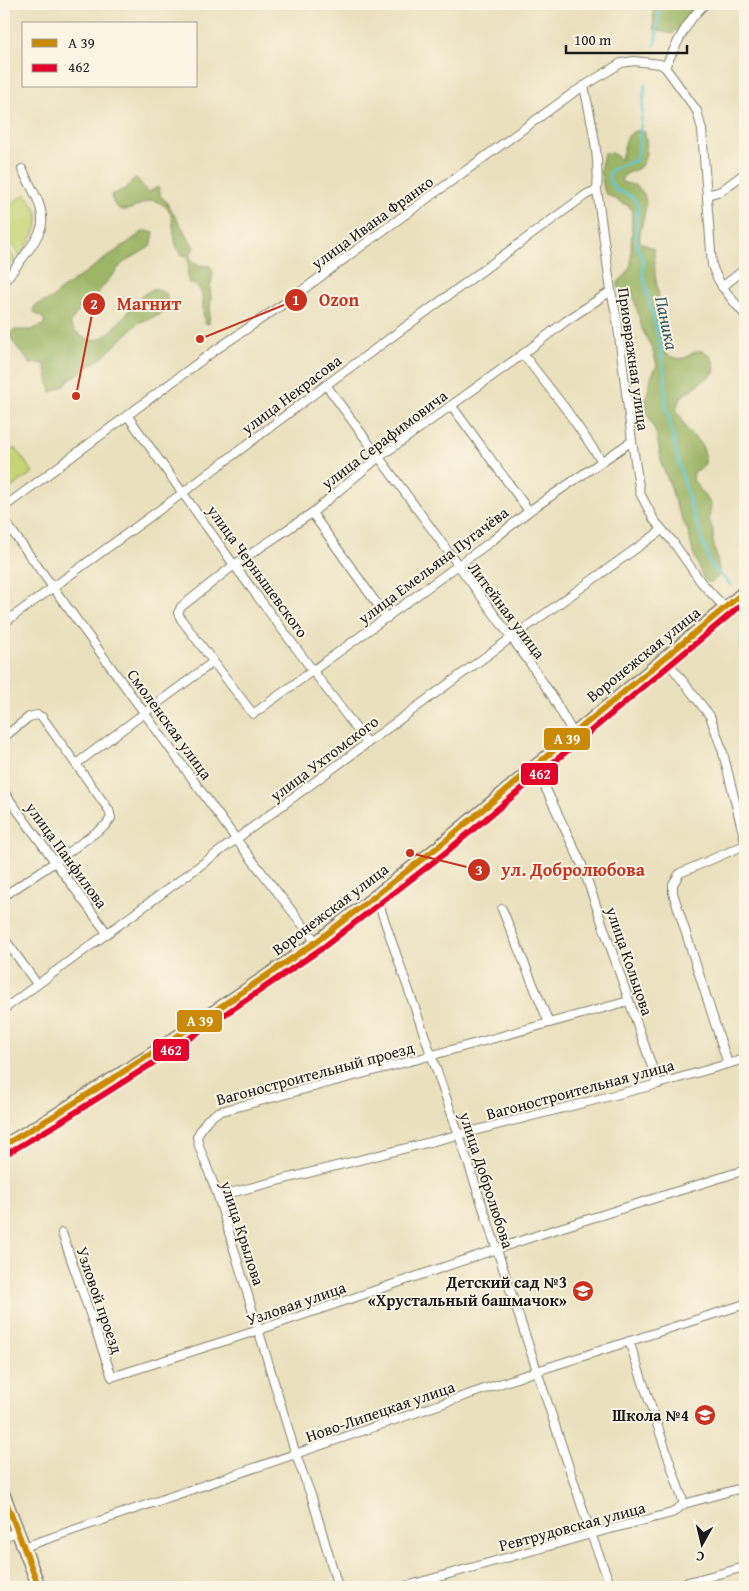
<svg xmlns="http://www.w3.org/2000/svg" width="749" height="1591" font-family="'Gentium Book Plus',serif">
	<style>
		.green { fill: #c6d374; stroke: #717848 }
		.forest { fill: #9cb566; stroke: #5c6841 }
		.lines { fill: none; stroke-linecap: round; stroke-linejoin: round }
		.stream { stroke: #5dc8d6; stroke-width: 2.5 }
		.street-casing { stroke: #837e6c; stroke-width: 10 }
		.secondary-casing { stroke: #837e6c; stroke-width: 14 }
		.primary-casing { stroke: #837e6c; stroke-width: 15 }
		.street { stroke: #fff; stroke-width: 8 }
		.secondary { stroke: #fff; stroke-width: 11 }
		.primary { stroke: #fff; stroke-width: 12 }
		.bus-1-casing { stroke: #fcf5e5; stroke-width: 10 }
		.bus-2-casing { stroke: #fcf5e5; stroke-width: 10 }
		.bus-1 { stroke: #cb8a06; stroke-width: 6 }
		.bus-2 { stroke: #e4002b; stroke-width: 6 }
		.labels { text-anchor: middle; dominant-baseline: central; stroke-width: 4; stroke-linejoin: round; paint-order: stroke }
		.street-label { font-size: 16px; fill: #1c1c1c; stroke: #fcf5e5 }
		.poi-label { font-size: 16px; font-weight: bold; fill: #1c1c1c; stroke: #fcf5e5; text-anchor: end }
		.water-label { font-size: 18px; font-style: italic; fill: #33585d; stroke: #fcf5e5 }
		.leader { fill: none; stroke: #c8321e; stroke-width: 2 }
		.callout-dot { fill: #c8321e; stroke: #fcf5e5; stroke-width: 2 }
		.mark-label { font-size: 15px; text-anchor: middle; font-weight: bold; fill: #fff }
		.callout-label { font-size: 18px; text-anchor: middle; font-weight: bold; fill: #c8321e; stroke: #fcf5e5; stroke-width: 4; stroke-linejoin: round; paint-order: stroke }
		.line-badge { stroke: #fcf5e5; stroke-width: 2 }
		.badge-label { font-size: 14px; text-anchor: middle; font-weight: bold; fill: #fff }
	</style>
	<rect width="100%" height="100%" fill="#fcf5e5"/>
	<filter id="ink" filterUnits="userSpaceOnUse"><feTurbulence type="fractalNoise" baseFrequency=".02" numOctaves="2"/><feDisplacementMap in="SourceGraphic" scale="10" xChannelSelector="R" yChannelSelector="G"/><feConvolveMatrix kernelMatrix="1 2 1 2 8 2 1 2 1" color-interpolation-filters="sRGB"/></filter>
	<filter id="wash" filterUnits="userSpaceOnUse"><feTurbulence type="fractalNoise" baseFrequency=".0096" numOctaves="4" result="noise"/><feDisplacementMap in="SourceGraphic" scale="20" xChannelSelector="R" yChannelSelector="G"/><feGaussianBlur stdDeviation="1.12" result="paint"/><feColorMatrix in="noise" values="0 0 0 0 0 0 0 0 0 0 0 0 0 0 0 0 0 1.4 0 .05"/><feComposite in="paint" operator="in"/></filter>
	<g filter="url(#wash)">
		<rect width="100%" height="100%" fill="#eae0bd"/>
		<!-- green -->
		<g class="green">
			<path d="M26 194C30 201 37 209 38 216 41 226 26 248 19 256L4 230V208Z"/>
			<polygon points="4,240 15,260 4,271"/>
			<polygon points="15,448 33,472 4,493 4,456"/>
		</g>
		<!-- forest -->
		<g class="forest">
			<path d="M653 4H695C690 13 681 29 672 34L654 29Z"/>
			<path d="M634 131H644C648 139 648 159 640 167 633 173 624 171 621 181 626 185 634 183 639 188 655 202 637 226 640 242L654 249 655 275 667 345V355C690 365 686 350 703 351 712 356 716 362 714 373L682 396 676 408 687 430 701 444 705 454V463L703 467 694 472 693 480 711 504 709 519 713 530V541L719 569 718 577 712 582H707L703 578 692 549 688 531 677 508 670 485 662 466 657 436 647 412 645 404 647 394 652 375 657 365 652 348 642 329 632 291 620 290 618 286V282L626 275 631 264 632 211 628 205 623 204 605 193 600 171 604 153C611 151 615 155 621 159L627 137Z"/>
			<path d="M135 178C142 181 142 189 149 192L158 187 160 192V196L165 200 194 247 190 255 191 260 199 265 210 266 213 273 210 289 211 298 209 324 205 323C200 310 209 286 189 283 185 274 192 265 186 256 170 253 177 222 168 209 164 205 159 202 154 200 139 201 118 225 111 195L125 189Z"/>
			<path d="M144 231 154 232 152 243 148 248 123 263 103 286 92 302 88 306 79 310 70 323C72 328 75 331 80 335 108 358 130 296 152 290 158 289 162 292 167 294L166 309 159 315 138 323 104 356 69 380 64 386 51 392 45 365 41 363 30 364C24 354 13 346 10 334L13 330H31L43 325 45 320 34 312V307C44 299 50 304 58 292Z"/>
		</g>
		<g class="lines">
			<!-- stream -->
			<g class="stream">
				<polyline points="655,45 660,4"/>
				<path d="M645 84 638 153 636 160C627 164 618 166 610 171L609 181 616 190 631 196 638 205 636 226 637 246 643 260V275L658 336 665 375 666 405 677 456 691 507 711 566 732 586"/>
				<path d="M745 614C740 633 740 648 745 667"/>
			</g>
		</g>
	</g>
	<g filter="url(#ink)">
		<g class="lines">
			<!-- street casing -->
			<g class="street-casing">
				<g id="street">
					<path d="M665 67 697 111 702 130 712 265C718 285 732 299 745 315"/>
					<path d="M665 67C677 44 686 21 705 4"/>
					<path d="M584 86C591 121 600 154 597 190L611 291 617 319 632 441 640 493 654 520 673 542 701 582 725 608"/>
					<polyline points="707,195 721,191 745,173"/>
					<path d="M4 282C13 270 41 238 42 224 44 205 30 186 22 169"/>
					<polyline points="722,287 745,269"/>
					<polyline points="611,291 566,321 523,354 378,458 312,513 234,565 181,607 178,613 181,619 253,714 493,540 529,511 632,441"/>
					<polyline points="523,354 565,408 601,460"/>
					<polyline points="326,385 530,663 552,696 573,733"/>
					<polyline points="451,405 529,511"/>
					<polyline points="127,415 234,565 367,743"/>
					<polyline points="4,507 214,351 288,301 359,248 573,93 621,63 634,61 660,64 665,67"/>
					<polyline points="312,513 387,618"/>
					<polyline points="4,520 236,839 316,942"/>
					<polyline points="4,623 184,492 326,385 587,194 597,190"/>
					<polyline points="664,657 710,716 722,749 745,841"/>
					<polyline points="4,737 29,717 37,715 42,717 109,810 111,818 106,825 55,862 4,896"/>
					<polyline points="76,764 213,662"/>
					<polyline points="535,766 582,865 658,1084"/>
					<polyline points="4,792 107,933"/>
					<polyline points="376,896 459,1135 591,1534 611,1587"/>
					<polyline points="502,909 549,1023"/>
					<polyline points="4,938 37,984"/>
					<polyline points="4,1009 511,638 662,530"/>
					<polyline points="728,1064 673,893 673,884 680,873 745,845"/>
					<polyline points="218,1196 658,1084 745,1059"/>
					<polyline points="62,1233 112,1377 259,1330 544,1233 745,1170"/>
					<polyline points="629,1341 684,1504"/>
					<polyline points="4,1537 18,1531"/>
					<polyline points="24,1547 537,1371 745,1304"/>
					<polyline points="338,1587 312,1498 296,1455 218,1196 199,1146 197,1137 201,1129 207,1120 218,1112 422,1058 629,1001"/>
					<polyline points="403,1587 591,1534 672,1513 684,1504 745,1487"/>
					<polyline points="669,1587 745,1567"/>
				</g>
			</g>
			<!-- secondary casing -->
			<g class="secondary-casing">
				<polyline id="secondary" points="4,1145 52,1117 145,1058 316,942 439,846 745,591"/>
			</g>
			<!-- primary casing -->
			<g class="primary-casing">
				<polyline id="primary" points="4,1496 39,1587"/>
			</g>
			<!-- street -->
			<use href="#street" class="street"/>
			<!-- secondary -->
			<use href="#secondary" class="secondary"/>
			<!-- primary -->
			<use href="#primary" class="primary"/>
			<!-- bus-1 casing -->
			<g class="bus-1-casing">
				<g id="bus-1">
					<polyline points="4,1145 52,1117 145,1058 316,942 439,846 745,591"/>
					<polyline points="4,1496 39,1587"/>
				</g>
			</g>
			<!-- bus-2 casing -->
			<g class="bus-2-casing">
				<polyline id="bus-2" points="8,1153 57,1124 150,1065 321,949 445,853 745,602"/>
			</g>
			<!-- bus-1 -->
			<use href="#bus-1" class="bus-1"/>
			<!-- bus-2 -->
			<use href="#bus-2" class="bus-2"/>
		</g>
	</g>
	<!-- icons -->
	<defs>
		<g id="school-disc" transform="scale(1.125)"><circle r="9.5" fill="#c8321e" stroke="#fcf5e5"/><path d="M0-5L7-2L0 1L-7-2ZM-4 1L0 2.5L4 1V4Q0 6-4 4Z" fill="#fff"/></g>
	</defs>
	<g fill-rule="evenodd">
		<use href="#school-disc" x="583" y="1291"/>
		<use href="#school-disc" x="705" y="1415"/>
	</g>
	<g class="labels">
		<!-- street labels -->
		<g class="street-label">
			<text transform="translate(372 222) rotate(-36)">улица Ивана Франко</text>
			<text transform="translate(634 359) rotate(82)">Приовражная улица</text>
			<text transform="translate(291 394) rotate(-37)">улица Некрасова</text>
			<text transform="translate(384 439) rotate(-37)">улица Серафимовича</text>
			<text transform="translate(433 565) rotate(-37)">улица Емельяна Пугачёва</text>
			<text transform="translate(258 571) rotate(54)">улица Чернышевского</text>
			<text transform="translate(507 610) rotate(53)">Литейная улица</text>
			<text transform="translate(643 654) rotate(-39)">Воронежская улица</text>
			<text transform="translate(170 724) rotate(54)">Смоленская улица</text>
			<text transform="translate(324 758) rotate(-37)">улица Ухтомского</text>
			<text transform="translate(67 855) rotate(54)">улица Панфилова</text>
			<text transform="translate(330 909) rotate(-37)">Воронежская улица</text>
			<text transform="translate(630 961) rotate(71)">улица Кольцова</text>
			<text transform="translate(315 1073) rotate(-15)">Вагоностроительный проезд</text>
			<text transform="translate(580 1089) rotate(-15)">Вагоностроительная улица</text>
			<text transform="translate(487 1180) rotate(72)">улица Добролюбова</text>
			<text transform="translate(243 1233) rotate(72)">улица Крылова</text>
			<text transform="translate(100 1300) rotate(71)">Узловой проезд</text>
			<text transform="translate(296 1303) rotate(-19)">Узловая улица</text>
			<text transform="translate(380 1411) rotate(-19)">Ново-Липецкая улица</text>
			<text transform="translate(572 1526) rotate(-15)">Ревтрудовская улица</text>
		</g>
		<!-- poi labels -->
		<g class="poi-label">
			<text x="567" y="1282">Детский сад №3<tspan x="567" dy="18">«Хрустальный башмачок»</tspan></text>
			<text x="689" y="1415">Школа №4</text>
		</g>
		<!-- water labels -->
		<g class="water-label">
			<text transform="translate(667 323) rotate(78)">Паника</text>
		</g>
	</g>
	<!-- callouts -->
	<path class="leader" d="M200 339L296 300M76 396L94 304M410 853L479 870"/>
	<g class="callout-dot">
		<circle cx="200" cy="339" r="5"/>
		<circle cx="76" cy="396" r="5"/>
		<circle cx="410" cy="853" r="5"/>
		<circle cx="296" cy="300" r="12"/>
		<circle cx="94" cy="304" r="12"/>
		<circle cx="479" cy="870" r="12"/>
	</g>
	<g class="mark-label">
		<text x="296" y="305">1</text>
		<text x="94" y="309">2</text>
		<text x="479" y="875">3</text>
	</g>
	<g class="callout-label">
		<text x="339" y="306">Ozon</text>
		<text x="149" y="310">Магнит</text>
		<text x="573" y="876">ул. Добролюбова</text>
	</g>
	<g class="line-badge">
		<rect x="543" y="727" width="48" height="24" rx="5" fill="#cb8a06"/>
		<rect x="520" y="762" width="39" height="24" rx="5" fill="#e4002b"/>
		<rect x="176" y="1009" width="47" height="24" rx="5" fill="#cb8a06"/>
		<rect x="152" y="1038" width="38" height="24" rx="5" fill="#e4002b"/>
	</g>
	<g class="badge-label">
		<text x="567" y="744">А 39</text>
		<text x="540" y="779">462</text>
		<text x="200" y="1026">А 39</text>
		<text x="171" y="1055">462</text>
	</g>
	<!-- margin -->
	<rect width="749" height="1591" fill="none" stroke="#fcf5e5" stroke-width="20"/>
	<!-- legend -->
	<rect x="22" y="22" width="175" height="65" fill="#fcf5e5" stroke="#a29e95"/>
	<rect x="32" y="39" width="25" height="8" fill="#cb8a06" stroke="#a29e95"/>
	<text x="68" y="48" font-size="15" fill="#1c1c1c">А 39</text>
	<rect x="32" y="64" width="25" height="8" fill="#e4002b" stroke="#a29e95"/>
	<text x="68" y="72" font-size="15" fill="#1c1c1c">462</text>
	<!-- north arrow -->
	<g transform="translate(702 1544) rotate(188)" stroke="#fcf5e5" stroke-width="4" paint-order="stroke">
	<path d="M0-4L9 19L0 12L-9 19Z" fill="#1c1c1c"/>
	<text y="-8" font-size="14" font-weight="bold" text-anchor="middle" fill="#1c1c1c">С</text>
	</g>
	<!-- scale -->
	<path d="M566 45v8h121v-8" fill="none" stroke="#1c1c1c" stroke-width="2.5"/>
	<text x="574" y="45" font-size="15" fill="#1c1c1c" stroke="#fcf5e5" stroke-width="4" paint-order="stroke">100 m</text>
</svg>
